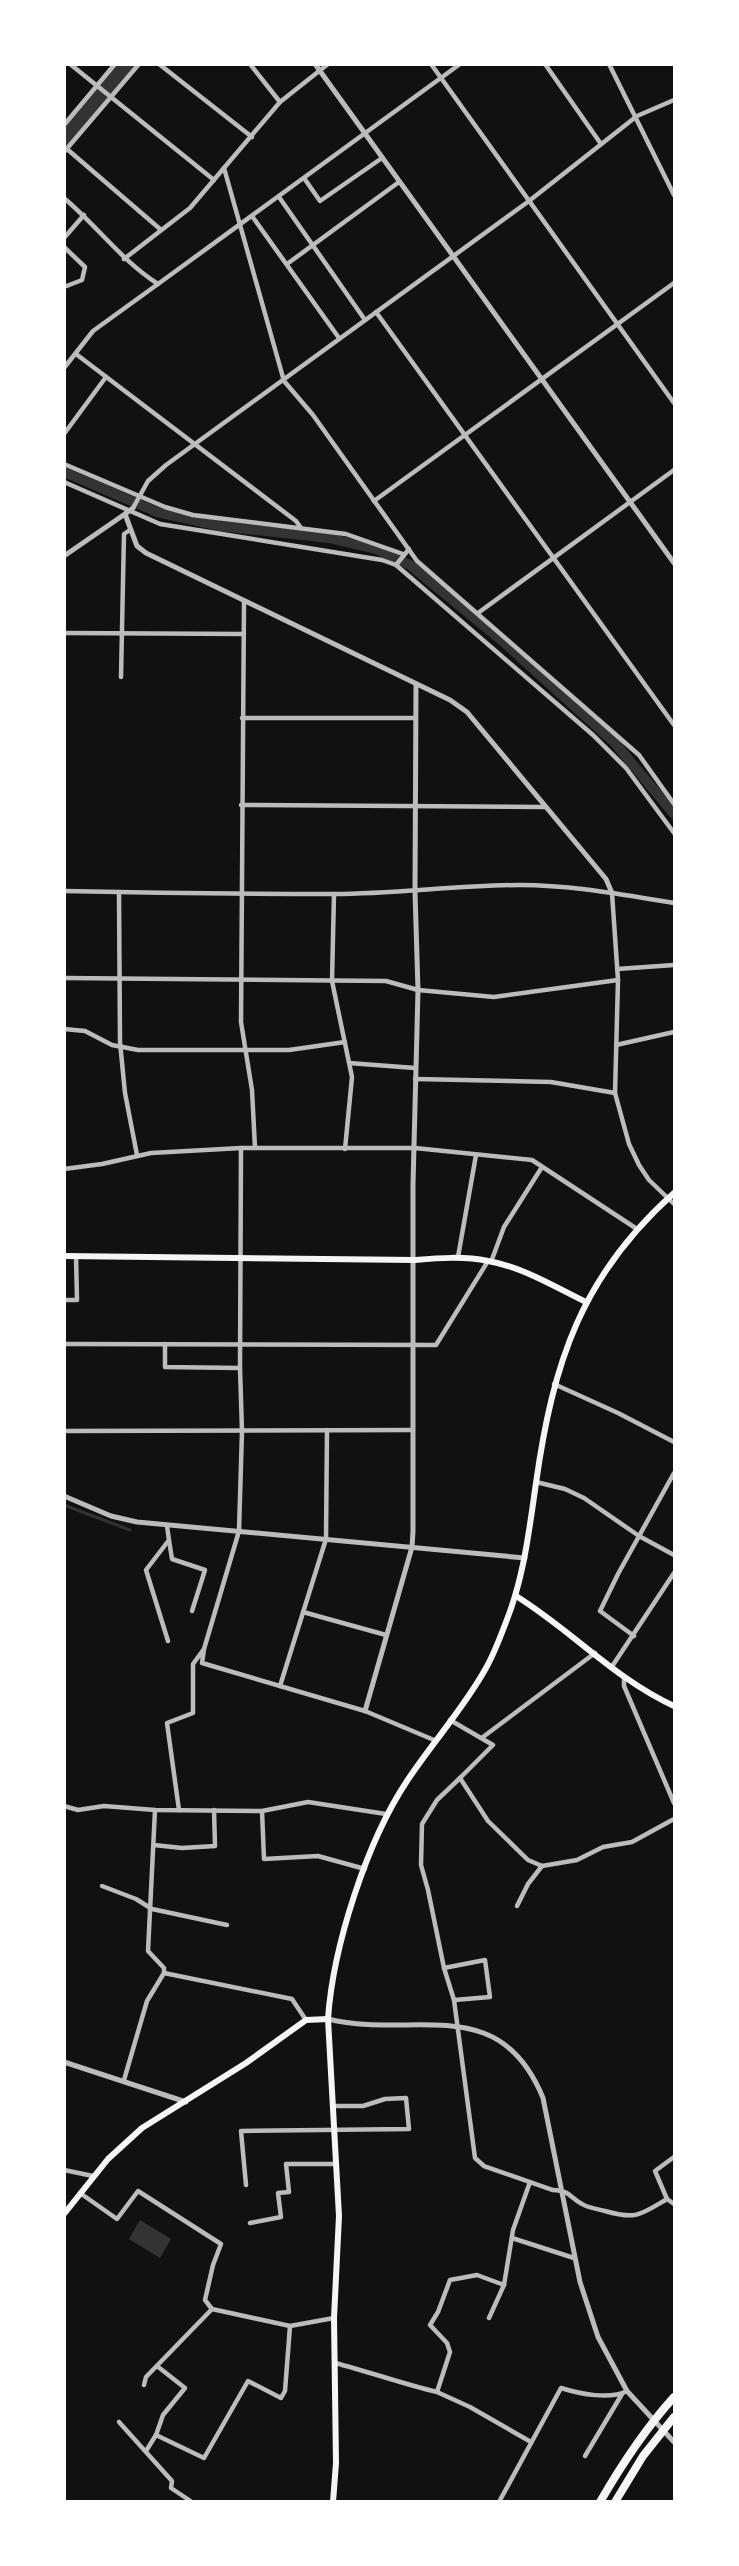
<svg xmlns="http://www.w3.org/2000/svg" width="739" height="2566" font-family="'PT Sans',sans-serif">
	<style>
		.water { fill: #333 }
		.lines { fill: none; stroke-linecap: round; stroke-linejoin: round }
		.stream { stroke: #333; stroke-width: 3 }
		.canal { stroke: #333; stroke-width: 10 }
		.river { stroke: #333; stroke-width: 18 }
		.minor { stroke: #bcbcbc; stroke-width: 4.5 }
		.tertiary { stroke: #bcbcbc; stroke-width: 5 }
		.secondary { stroke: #f5f5f5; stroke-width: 6 }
		.trunk { stroke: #f5f5f5; stroke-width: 8 }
	</style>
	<rect width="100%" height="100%" fill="#111"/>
	<!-- water -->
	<polygon class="water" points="140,2220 171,2239 160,2258 129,2239"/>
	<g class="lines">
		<!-- stream -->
		<polyline class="stream" points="64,1505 130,1530"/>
		<!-- canal -->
		<polyline class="canal" points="64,472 157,512 220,526 329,538 376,549 410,565 507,645 614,742 674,814"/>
		<!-- river -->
		<polyline class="river" points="64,138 128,64"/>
		<!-- minor -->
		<g class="minor">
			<polyline points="70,64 214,180"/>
			<polyline points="159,64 252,137"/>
			<polyline points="250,64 280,102"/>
			<polyline points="431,64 674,403"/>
			<polyline points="545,64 601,144"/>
			<polyline points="609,64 674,195"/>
			<polyline points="64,125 115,64"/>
			<polyline points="67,149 160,229"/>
			<polyline points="64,152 139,64"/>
			<polyline points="224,168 284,381 313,415 417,561 639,755 674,804"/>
			<polyline points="304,178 320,201 382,158"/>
			<polyline points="279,197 365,320"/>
			<path d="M64 198C97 226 122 261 158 284L460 64"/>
			<polyline points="252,216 339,338"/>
			<polyline points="64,238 84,215"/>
			<polyline points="64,247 85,267 82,280 64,287"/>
			<polyline points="124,259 190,208 280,102 328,64"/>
			<polyline points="287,264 399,182"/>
			<polyline points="376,312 674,725"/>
			<polyline points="76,354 296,521 301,528"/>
			<polyline points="64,368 93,331 158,284"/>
			<polyline points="64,434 106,377"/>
			<polyline points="64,464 165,507 193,515 346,534 403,554"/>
			<polyline points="64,482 160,524 382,560 396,565 593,735 626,768 674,833"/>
			<polyline points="374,501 674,283"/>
			<polyline points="133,508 148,481 166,465 529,201 637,116 674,100"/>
			<polyline points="396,565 409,549"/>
			<polyline points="244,601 241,1022 252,1090 255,1148"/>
			<polyline points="478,613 674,470"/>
			<polyline points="64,633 244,634"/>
			<polyline points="121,677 124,534 130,530"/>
			<polyline points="242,718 416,718"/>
			<polyline points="241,805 545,807"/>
			<path d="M64 891C154 893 244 894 334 894 396 894 458 885 520 885 572 885 624 895 674 903"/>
			<polyline points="119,892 120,1042 125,1093 137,1155"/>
			<polyline points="612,893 618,980 615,1093 629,1144 639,1165 649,1180 674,1204"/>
			<polyline points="334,894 332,981 352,1077 345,1149"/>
			<polyline points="617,969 674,965"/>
			<polyline points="64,978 386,981 418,990 494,997 618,980"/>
			<polyline points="64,1029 85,1031 112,1045 138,1050 289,1050 345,1042"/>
			<polyline points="616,1045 674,1032"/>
			<polyline points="349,1063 415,1068"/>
			<polyline points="415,1079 551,1082 615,1093"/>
			<polyline points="64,1169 102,1164 151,1153 241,1148 415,1148 532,1160 637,1229"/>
			<polyline points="458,1257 476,1155"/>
			<polyline points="491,1262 504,1227 542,1167"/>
			<polyline points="64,1300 77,1300 76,1256"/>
			<polyline points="64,1344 436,1345 488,1261"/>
			<polyline points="165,1344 165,1367 240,1368"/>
			<polyline points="554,1384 618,1413 674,1442"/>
			<polyline points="64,1431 413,1430"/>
			<polyline points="536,1482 565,1489 584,1498 639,1536 674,1555"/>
			<polyline points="167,1526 169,1540 146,1570 168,1641"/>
			<polyline points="169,1540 172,1559 205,1570 192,1611"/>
			<polyline points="303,1612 386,1635"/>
			<polyline points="634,1636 600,1611 618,1574 674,1473"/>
			<polyline points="204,1649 239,1531 242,1431 240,1368 241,1148"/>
			<polyline points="611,1668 674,1573"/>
			<polyline points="624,1678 624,1686 674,1803"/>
			<polyline points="280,1686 326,1539 327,1430"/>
			<polyline points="450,1720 493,1745 460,1778"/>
			<polyline points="483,1737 595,1653"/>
			<polyline points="64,1806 78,1810 104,1806 155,1810 262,1811 308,1802 386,1814"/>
			<polyline points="179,1810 167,1723 193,1713 193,1664 204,1649 202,1663 365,1711 434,1740"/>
			<polyline points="262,1811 264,1859 318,1856 365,1869"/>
			<polyline points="154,1845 182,1848 215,1846 214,1810"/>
			<polyline points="102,1886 136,1899 152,1909 227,1925"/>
			<polyline points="517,1906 528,1884 542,1866"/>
			<polyline points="444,1968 485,1960 490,1997 454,2000"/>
			<polyline points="164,1973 292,1999 306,2020"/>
			<polyline points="124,2080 147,2001 164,1973 164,1968 148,1951 155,1810"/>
			<polyline points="674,2157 655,2171 667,2199 674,2204"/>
			<polyline points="64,2170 93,2176"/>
			<polyline points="246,2185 241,2131 409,2129 406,2098 385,2099 363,2106 333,2106"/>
			<polyline points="80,2193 117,2219 138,2191 221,2244 213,2265 205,2300 212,2309 146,2377 144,2385"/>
			<path d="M667 2199C640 2215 636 2220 605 2211 598 2209 588 2208 582 2204 569 2197 571 2191 553 2190L484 2166 475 2158 454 2000 444 1968 428 1890 421 1865 422 1824 437 1800 460 1778 488 1821 528 1860 542 1866 577 1860 603 1847 632 1842 674 1819"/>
			<polyline points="250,2223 281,2217 278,2193 289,2192 286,2164 336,2164"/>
			<polyline points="512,2238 574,2258"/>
			<polyline points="212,2309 290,2326 334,2318"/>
			<polyline points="489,2318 504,2285 513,2230 530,2182"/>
			<path d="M335 2363C370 2372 403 2384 437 2392L450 2352 447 2343 430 2325 438 2312 450 2280 477 2275 504 2285"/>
			<polyline points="437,2392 470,2407 531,2442"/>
			<polyline points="119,2422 172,2481 171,2488 192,2502"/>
			<polyline points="156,2435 204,2458 248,2381 281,2398 285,2391 290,2326"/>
			<polyline points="146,2451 156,2435 163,2415 185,2388 157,2366"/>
			<polyline points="585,2456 622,2394"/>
			<path d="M499 2502 561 2388C580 2394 610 2400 627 2391"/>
		</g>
		<!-- tertiary -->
		<g class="tertiary">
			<polyline points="315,64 674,563"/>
			<polyline points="133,508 125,514 137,546 146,553 450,700 467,712 606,879 612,893"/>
			<polyline points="64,556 125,514"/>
			<polyline points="64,1496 111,1516 137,1522 525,1558"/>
			<polyline points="365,1711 412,1547 413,1531 413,1185 418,990 415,892 416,684"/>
			<path d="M328 2019C412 2040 499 1990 543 2098L580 2282 598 2337 627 2391 674 2442"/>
			<polyline points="64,2062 186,2102"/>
		</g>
		<!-- secondary -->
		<g class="secondary">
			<path d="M64 1256 415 1260C439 1258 464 1256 488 1261 523 1267 555 1287 586 1302"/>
			<path d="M516 1596C571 1630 615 1679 674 1706"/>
			<polyline points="64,2214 108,2159 142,2128 246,2063 306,2020 328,2019"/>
			<path d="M333 2502 336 2463 334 2318 339 2216 328 2019C333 1946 367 1841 407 1781 432 1743 464 1708 486 1668 494 1654 500 1638 506 1622 524 1577 529 1531 536 1483 553 1363 581 1276 674 1193"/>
		</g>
		<!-- trunk -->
		<g class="trunk">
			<path d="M600 2502C622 2464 645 2429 674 2397"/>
			<polyline points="615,2502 643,2456 674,2417"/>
		</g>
	</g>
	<!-- border -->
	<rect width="739" height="2566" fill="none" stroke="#ffffff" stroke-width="132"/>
</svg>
